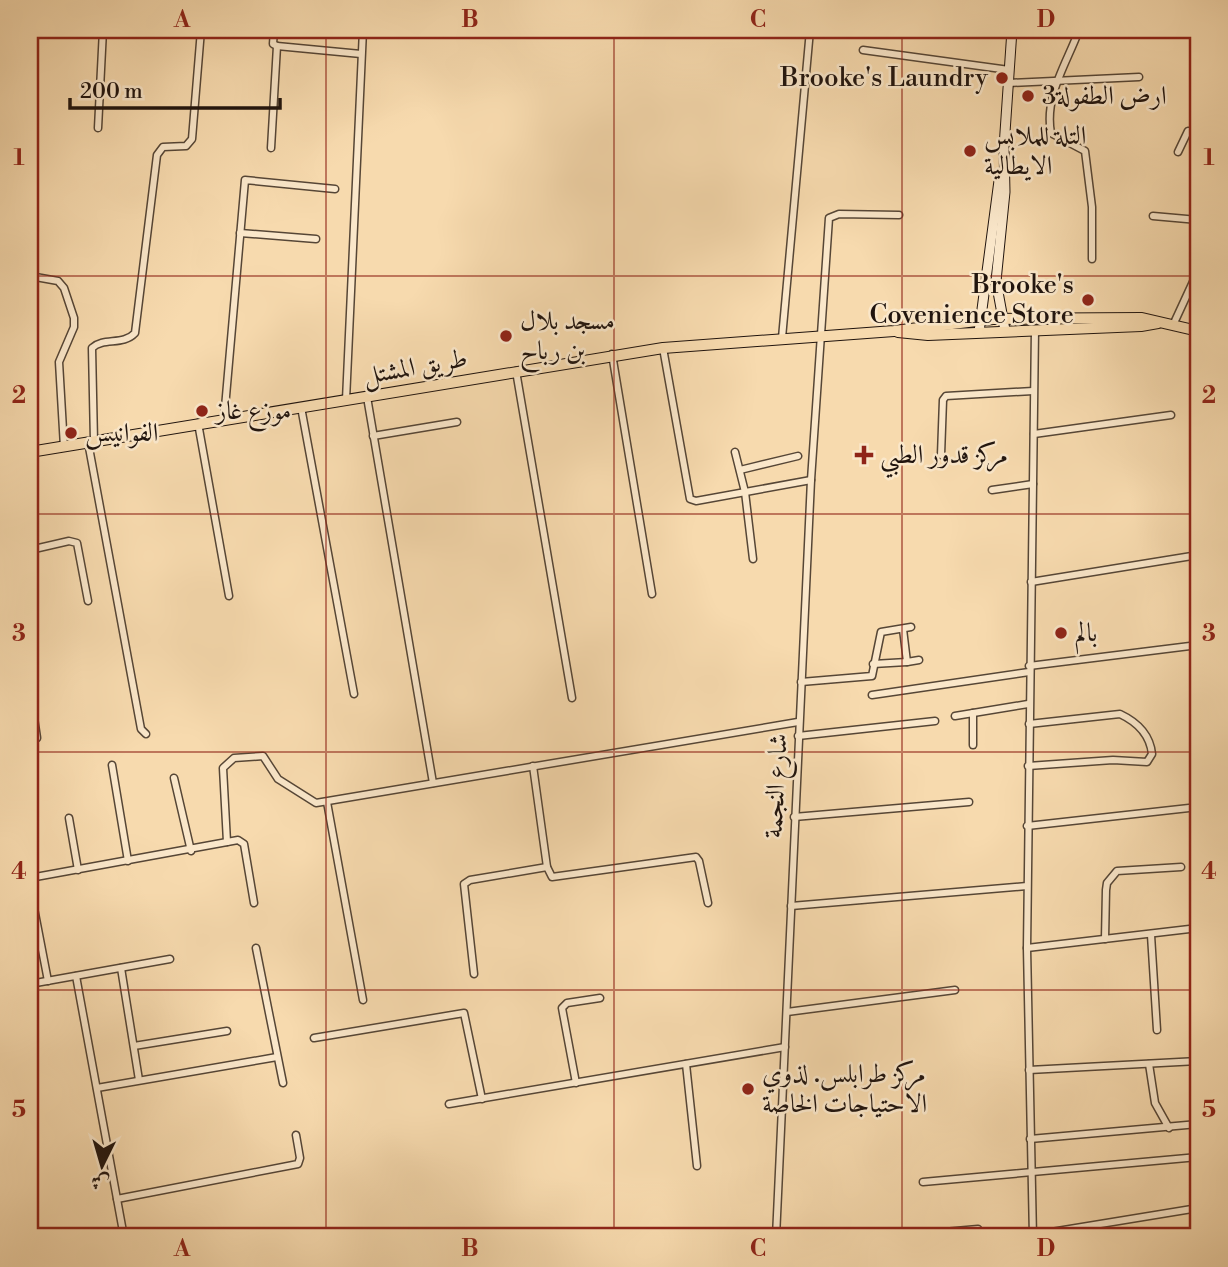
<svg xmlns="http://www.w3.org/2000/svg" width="1228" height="1267" font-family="'Libre Bodoni',Amiri,serif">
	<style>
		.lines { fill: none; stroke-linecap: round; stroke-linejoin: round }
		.minor-casing { stroke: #564636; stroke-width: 9 }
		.secondary-casing { stroke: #20140e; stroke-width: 11 }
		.primary-casing { stroke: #20140e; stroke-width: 12 }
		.minor { stroke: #fae7ca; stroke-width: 6 }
		.secondary { stroke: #fae7ca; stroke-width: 9 }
		.primary { stroke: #f7daae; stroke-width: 10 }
		.grid { fill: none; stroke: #8f2418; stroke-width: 2; stroke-opacity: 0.55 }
		.poi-dot { fill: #8f2418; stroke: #fae7ca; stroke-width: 2.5 }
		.labels { text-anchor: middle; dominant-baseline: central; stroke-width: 5; stroke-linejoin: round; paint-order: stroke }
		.poi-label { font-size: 26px; fill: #20140e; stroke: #fae7ca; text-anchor: start }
		.street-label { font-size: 26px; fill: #20140e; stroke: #fae7ca }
		.neatline { fill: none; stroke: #8f2418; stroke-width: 2.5 }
		.grid-label { font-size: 23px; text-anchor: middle; font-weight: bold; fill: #8f2418 }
	</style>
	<rect width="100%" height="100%" fill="#f7daae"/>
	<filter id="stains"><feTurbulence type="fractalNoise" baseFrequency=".00286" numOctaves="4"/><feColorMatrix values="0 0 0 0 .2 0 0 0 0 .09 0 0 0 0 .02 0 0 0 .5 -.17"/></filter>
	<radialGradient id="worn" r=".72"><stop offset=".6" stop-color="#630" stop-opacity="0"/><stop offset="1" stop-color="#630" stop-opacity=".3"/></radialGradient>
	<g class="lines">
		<!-- minor casing -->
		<g class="minor-casing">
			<g id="minor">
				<path d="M1079 30C1067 63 1044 96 1051 133L1085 151 1092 207V259"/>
				<polyline points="277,46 361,54"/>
				<polyline points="863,50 1009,70"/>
				<polyline points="1008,83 1139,77"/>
				<polyline points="98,128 103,30"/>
				<polyline points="271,148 277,46 273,44 274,30"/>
				<polyline points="1178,152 1188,131 1198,132"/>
				<polyline points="1153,216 1198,220"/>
				<polyline points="240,233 316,239"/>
				<polyline points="30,276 58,281 64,288 74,318 74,327 59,362 64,447"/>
				<polyline points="1174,323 1198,271"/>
				<polyline points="782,338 810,30"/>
				<polyline points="663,348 690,499 696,501 811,480"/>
				<polyline points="612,354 652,594"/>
				<polyline points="516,371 572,698"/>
				<polyline points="367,397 433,783"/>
				<polyline points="346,400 363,30"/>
				<polyline points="301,407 354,694"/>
				<polyline points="224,419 245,180 335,189"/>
				<polyline points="198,423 229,596"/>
				<polyline points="1034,434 1171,415"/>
				<polyline points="373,436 457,422"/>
				<polyline points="88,442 141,729 146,734"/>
				<path d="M94 442 92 348C104 337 123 346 135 333L157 155 163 147 186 146 192 139 201 30"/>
				<polyline points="735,452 745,492 753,559"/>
				<polyline points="941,455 943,400 946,396 1033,391"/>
				<polyline points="740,470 798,456"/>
				<polyline points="992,490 1033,484"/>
				<polyline points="30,550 69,541 77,543 88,601"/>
				<polyline points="1031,582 1198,555"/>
				<polyline points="903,629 907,662 919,660"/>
				<polyline points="873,664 907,662"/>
				<polyline points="1029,666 1198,645"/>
				<polyline points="801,682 872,676 881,632 911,627"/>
				<polyline points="30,691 37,738"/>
				<polyline points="872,695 1029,672"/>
				<polyline points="973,713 973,745"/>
				<polyline points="955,716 1028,704"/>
				<polyline points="798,736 935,721"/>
				<polyline points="112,765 128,861"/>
				<polyline points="533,766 547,867 552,877 696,857 699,861 708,903"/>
				<path d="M1028 766 1113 760 1147 762 1152 754C1150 735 1137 722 1120 714L1029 724"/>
				<polyline points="174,778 191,851"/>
				<polyline points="327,802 363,1000"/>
				<polyline points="794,817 969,802"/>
				<polyline points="69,818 78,870"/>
				<polyline points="1027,826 1198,807"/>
				<polyline points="227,842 223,768 234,758 263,756 278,779 316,803 798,722"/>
				<polyline points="30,878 238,840 244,844 254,903"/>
				<polyline points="791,906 1027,886"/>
				<polyline points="34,908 48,981"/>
				<polyline points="1151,935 1157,1030"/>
				<polyline points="1105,939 1106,890 1107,883 1117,871 1181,867"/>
				<polyline points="256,948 283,1083"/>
				<polyline points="1027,948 1198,928"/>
				<polyline points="121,968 139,1080"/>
				<polyline points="474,974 464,884 470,880 547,867"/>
				<polyline points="76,976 124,1237"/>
				<polyline points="30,984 170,959"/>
				<polyline points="787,1012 955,990"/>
				<polyline points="314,1038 464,1013 482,1099"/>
				<polyline points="134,1046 227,1031"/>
				<polyline points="686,1064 697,1166"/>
				<polyline points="1149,1064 1155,1103 1169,1128"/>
				<polyline points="1029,1070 1198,1061"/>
				<polyline points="576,1083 562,1008 567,1003 600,998"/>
				<polyline points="97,1088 277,1057"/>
				<polyline points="449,1104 785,1047"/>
				<polyline points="1030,1139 1198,1124"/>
				<polyline points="923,1182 1198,1157"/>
				<polyline points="117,1199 298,1164 300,1158 296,1135"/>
				<polyline points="33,1230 35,1237"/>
				<polyline points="1033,1235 1198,1208"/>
				<polyline points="776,1237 811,480 829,218 839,214 899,215"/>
				<polyline points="887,1237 978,1229"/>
				<polyline points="1033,1237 1027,948 1035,329"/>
			</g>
		</g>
		<!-- secondary casing -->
		<g class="secondary-casing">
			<g id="secondary">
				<polyline points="1005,330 996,281 1005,192 1004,147 1012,30"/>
				<polyline points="979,332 1000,173"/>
			</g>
		</g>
		<!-- primary casing -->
		<g class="primary-casing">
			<g id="primary">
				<polyline points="898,332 928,335 1141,326 1158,323"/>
				<polyline points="30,452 663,348 894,331 993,319 1142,318 1198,331"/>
			</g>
		</g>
		<!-- minor -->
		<use href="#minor" class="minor"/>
		<!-- secondary -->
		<use href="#secondary" class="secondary"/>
		<!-- primary -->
		<use href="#primary" class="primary"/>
	</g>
	<!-- grid -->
	<path class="grid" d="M326 30V1237M614 30V1237M902 30V1237M30 276H1198M30 514H1198M30 752H1198M30 990H1198"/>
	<!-- markers -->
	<g class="poi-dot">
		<circle cx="1002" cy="78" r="7"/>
		<circle cx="1028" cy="96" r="7"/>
		<circle cx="970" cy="151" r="7"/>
		<circle cx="1088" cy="300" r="7"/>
		<circle cx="506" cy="336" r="7"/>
		<circle cx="202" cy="411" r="7"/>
		<circle cx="71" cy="433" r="7"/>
		<path d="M860.5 444.5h7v7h7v7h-7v7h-7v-7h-7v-7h7z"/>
		<circle cx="1061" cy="633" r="7"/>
		<circle cx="748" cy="1089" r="7"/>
	</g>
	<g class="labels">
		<!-- poi labels -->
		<g class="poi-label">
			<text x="988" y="78" text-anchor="end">Brooke's Laundry</text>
			<text x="1042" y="96">ارض الطفولة3</text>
			<text x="984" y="136">التلة للملابس<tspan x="984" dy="30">الايطالية</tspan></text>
			<text x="1074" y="285" text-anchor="end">Brooke's<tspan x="1074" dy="30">Covenience Store</tspan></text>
			<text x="520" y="321">مسجد بلال<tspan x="520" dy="30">بن رباح</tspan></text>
			<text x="216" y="411">موزع غاز</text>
			<text x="85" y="433">الفوانيس</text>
			<text x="880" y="455">مركز قدور الطبي</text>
			<text x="1075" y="633">بالم</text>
			<text x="762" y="1074">مركز طرابلس. لذوي<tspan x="762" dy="30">الاحتياجات الخاصة</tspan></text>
		</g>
		<!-- street labels -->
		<g class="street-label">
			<text transform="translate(415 367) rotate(-10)">طريق المشتل</text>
			<text transform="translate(776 786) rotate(-87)">شارع النجمة</text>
		</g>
	</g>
	<!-- margin -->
	<rect width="1228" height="1267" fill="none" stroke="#f7daae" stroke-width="77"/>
	<!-- north arrow -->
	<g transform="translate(102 1166) rotate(185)" stroke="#fae7ca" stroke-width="5" paint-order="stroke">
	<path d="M0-5L12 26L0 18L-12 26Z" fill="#20140e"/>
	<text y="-10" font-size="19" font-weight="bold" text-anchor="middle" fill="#20140e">ش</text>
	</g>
	<!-- scale -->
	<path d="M70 98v10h210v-10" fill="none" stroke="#20140e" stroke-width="3.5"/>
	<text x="80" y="98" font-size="21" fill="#20140e" stroke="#fae7ca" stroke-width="5" paint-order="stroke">200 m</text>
	<rect x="38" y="38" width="1152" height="1190" class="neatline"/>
	<g class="grid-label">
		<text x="182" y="27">A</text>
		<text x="470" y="27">B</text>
		<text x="758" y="27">C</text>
		<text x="1046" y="27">D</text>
		<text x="19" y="165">1</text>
		<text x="1209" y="165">1</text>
		<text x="19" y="403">2</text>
		<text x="1209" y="403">2</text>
		<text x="19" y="641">3</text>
		<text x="1209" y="641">3</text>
		<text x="19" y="879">4</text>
		<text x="1209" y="879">4</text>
		<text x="19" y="1117">5</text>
		<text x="1209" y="1117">5</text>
		<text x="182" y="1256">A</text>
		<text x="470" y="1256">B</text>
		<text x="758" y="1256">C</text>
		<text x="1046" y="1256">D</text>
	</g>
	<rect width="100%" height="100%" filter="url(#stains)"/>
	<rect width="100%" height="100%" fill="url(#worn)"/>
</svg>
